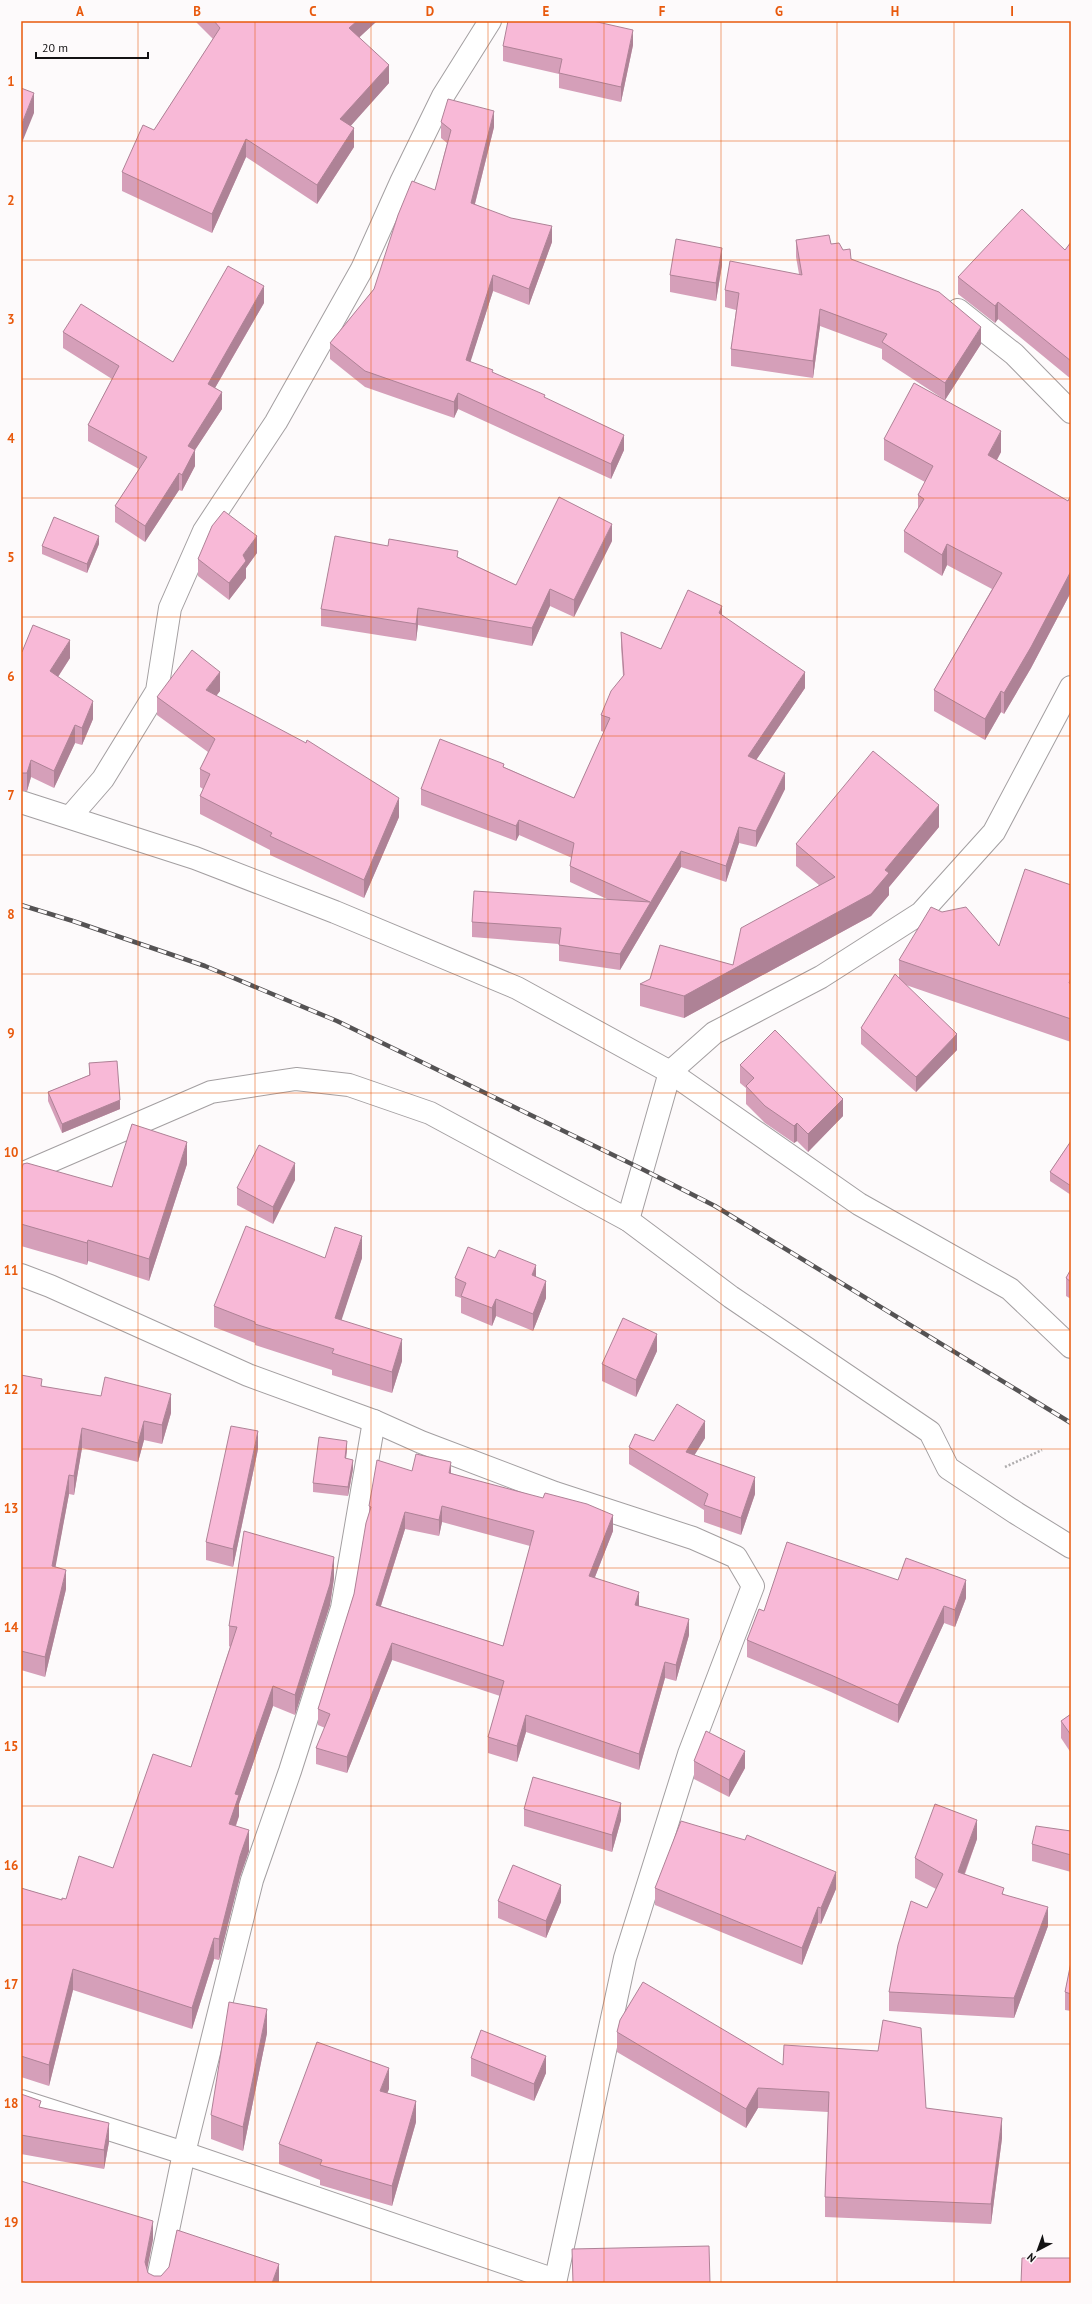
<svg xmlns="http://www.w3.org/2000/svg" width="1092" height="2304" font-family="'PT Sans',sans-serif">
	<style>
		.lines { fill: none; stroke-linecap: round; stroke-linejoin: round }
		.minor-casing { stroke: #a39fa1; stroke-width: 24 }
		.path { stroke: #aeacad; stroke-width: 2.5; stroke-dasharray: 2 2; stroke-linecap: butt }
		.minor { stroke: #fff; stroke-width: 22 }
		.rail-casing { stroke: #555354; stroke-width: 4.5 }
		.rail { stroke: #fdfafb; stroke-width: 3; stroke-dasharray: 9; stroke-linecap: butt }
		.wall { fill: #d59fb9; fill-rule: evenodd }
		.shaded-wall { fill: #ae8296 }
		.building { fill: #f8b9d7; stroke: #ae8296; fill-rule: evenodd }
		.grid { fill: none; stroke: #e8590c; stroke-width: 1; stroke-opacity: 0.55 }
		.neatline { fill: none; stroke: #e8590c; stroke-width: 1.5 }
		.grid-label { font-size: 13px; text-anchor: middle; font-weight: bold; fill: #e8590c }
	</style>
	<rect width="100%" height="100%" fill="#fdfafb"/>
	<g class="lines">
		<!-- minor casing -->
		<g class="minor-casing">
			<g id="minor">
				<polyline points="958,310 1014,354 1071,412"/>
				<polyline points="21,802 195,858 335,912 517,988 670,1072 859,1204 1010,1289 1071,1347"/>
				<polyline points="70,817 103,779 157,691 170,608 204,531 276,422 362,269 402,180 443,96 490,21"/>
				<polyline points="21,1174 211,1092 296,1079 349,1085 430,1113 628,1220 731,1297 930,1432 948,1468 1016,1513 1071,1547"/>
				<polyline points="628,1220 670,1072 714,1033 821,977 921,913 994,832 1071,687"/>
				<polyline points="21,1275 50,1286 248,1375 374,1421 421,1442 555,1493 693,1538 736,1557 753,1586 689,1754 625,1958 555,2283"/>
				<polyline points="21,2101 184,2153 555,2280"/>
				<polyline points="157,2283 184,2153 252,1880 290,1771 342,1608 374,1421"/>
			</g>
		</g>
		<!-- path -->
		<polyline class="path" points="1005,1467 1042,1450"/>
		<!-- minor -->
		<use href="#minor" class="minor"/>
		<!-- rail casing -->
		<g class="rail-casing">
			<polyline id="rail" points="21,905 73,921 205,966 337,1021 642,1169 715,1206 1071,1423"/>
		</g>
		<!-- rail -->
		<use href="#rail" class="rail"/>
	</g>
	<!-- wall -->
	<g class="wall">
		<polygon points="195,21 377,21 359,37 389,83 350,126 354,147 317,204 246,157 212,233 122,191 122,172 154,130 213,39"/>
		<polygon points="633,45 621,102 559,88 559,74 503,61 503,46"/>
		<polygon points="441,122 494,127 475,204 552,242 529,305 493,291 470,362 545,398 624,450 611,479 458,409 454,418 365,387 330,359 330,343 374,289 435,190 447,143 441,138"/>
		<polygon points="796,240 831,244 843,250 851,259 981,344 945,400 882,359 882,349 820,326 813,378 731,366 731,349 736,310 725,307 725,290 799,274 796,257"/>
		<polygon points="1071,242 1071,379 998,319 995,323 958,294 958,277 1065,250"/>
		<polygon points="722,265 716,301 670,292 670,275"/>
		<polygon points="264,303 215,388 222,409 195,450 195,466 182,491 179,490 145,542 115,522 115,506 139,469 88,441 88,425 112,379 63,348 63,332 173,362"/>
		<polygon points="884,439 1001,452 997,460 1068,501 1071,495 1071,592 1031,668 1004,714 1001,712 985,740 934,711 934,690 992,589 947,565 942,576 904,552 904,531 918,509 918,495 925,482 884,460"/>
		<polygon points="612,541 574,617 550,606 532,646 418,625 416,641 321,626 321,609 388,546 458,557 516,585"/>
		<polygon points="99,544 87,573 42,554 42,546"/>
		<polygon points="257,553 246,568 246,578 229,600 198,576 198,559"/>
		<polygon points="722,615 805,688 756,760 785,789 756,847 739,843 726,882 681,867 620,970 559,961 559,944 472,937 472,922 609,900 570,882 570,866 572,858 519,835 516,841 421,805 421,789 504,767 574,798 604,732 601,731 601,715 623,676 621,647 621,632 661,649"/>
		<polygon points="21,651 70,658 58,677 93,719 82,745 75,743 54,788 31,777 27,791 21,791"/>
		<polygon points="220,691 216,696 399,817 364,898 270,855 270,850 200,814 200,796 203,789 200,787 200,769 208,752 157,715 157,697"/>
		<polygon points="939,827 889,887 889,895 871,916 684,1018 640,1006 640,984 733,965 819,885 796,866 796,844"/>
		<polygon points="1071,885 1071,1042 906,985 957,1050 916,1092 861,1044 861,1028 899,978 899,960 999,946"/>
		<polygon points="89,1063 120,1109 62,1133 48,1101 48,1092 89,1075"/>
		<polygon points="740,1065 843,1116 808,1152 797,1141 794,1143 765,1123 746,1104 746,1088 740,1083"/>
		<polygon points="1071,1141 1071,1195 1050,1181 1050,1172"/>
		<polygon points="187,1164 149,1281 88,1261 87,1265 21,1246 21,1172 112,1187"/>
		<polygon points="295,1180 273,1224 237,1205 237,1188"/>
		<polygon points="325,1258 362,1258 341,1320 402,1361 392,1393 332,1375 332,1370 255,1345 255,1343 214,1327 214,1306"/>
		<polygon points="1071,1269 1071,1299 1066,1296 1066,1278"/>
		<polygon points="536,1277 546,1298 533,1331 496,1316 492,1326 461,1313 461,1298 455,1296 455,1278"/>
		<polygon points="657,1351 636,1397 602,1381 602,1364"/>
		<polygon points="21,1375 42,1386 171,1413 162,1444 144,1440 138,1462 82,1448 74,1495 69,1494 55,1567 66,1589 45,1677 21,1670"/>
		<polygon points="705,1438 694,1455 755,1494 741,1535 704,1522 704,1510 629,1464 629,1447 654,1441"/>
		<polygon points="258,1449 233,1567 206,1560 206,1542"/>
		<polygon points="347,1449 346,1458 353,1469 348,1496 313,1492 313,1483"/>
		<path d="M412 1471 451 1473 613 1531 595 1577 639 1606 689 1635 676 1681 665 1678 639 1770 526 1732 517 1762 488 1753V1737L500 1696 392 1660 347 1773 316 1764V1748L325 1728 318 1725V1709L354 1594 369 1513V1506ZM442 1522 530 1546 503 1646 381 1606 405 1529 439 1536Z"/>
		<polygon points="334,1578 330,1605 295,1715 273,1706 239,1804 239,1816 236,1826 249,1851 240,1877 219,1960 214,1959 192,2029 73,1990 49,2086 21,2077 21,1888 62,1900 66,1899 113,1868 191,1767 230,1647 229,1646 229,1626"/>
		<polygon points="898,1580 966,1598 955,1627 944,1623 898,1723 831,1692 747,1657 747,1640 764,1611"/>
		<polygon points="1071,1714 1071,1753 1061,1738 1061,1721"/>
		<polygon points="694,1761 745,1768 729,1797 694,1779"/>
		<polygon points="524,1809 621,1820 612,1852 524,1826"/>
		<polygon points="1071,1831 1071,1872 1032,1861 1032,1844"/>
		<polygon points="977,1839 965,1874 1004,1894 1048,1926 1014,2018 889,2011 889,1992 936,1889 915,1878 915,1858"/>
		<polygon points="745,1840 836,1889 821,1924 818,1923 802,1965 655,1905 655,1888"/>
		<polygon points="498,1901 561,1902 546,1938 498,1918"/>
		<polygon points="1071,1962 1071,2011 1065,2010 1065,1992"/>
		<polygon points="617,2032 783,2065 926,2108 1002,2138 991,2224 825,2217 825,2197 828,2112 758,2108 746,2128 617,2052"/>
		<polygon points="267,2033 243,2151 211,2139 211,2115"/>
		<polygon points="471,2058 546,2073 534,2101 471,2076"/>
		<polygon points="389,2089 387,2093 416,2122 392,2206 320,2185 320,2180 279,2164 279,2144"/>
		<polygon points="21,2094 41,2108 109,2142 104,2169 21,2154"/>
	</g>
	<!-- shaded-wall -->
	<g class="shaded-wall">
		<polygon points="357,21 377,21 349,47 349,28"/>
		<polygon points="633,30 633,45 621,102 621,87"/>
		<polygon points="389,65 389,83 340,138 340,119"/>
		<polygon points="34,93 34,113 21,145 21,126"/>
		<polygon points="494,111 494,127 471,219 471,203"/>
		<polygon points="354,128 354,147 317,204 317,185"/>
		<polygon points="246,139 246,157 212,233 212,214"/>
		<polygon points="552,226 552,242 529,305 529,289"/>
		<polygon points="722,248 722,265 716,301 716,283"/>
		<polygon points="493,275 493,291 466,376 466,360"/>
		<polygon points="264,286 264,303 208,400 208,384"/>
		<polygon points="998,302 998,319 995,323 995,306"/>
		<polygon points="820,309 820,326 813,378 813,361"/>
		<polygon points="981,327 981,344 945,400 945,383"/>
		<polygon points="222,392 222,409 195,450 195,466 182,491 182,475 188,446"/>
		<polygon points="458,393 458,409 454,418 454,402"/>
		<polygon points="1001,431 1001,452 988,476 988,455"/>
		<polygon points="624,435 624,450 611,479 611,464"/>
		<polygon points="179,473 179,490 145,542 145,526"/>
		<polygon points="612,524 612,541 574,617 574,600"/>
		<polygon points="99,536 99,544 87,573 87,564"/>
		<polygon points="257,536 257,553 246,568 246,578 229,600 229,583 243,555"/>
		<polygon points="947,544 947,565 942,576 942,555"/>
		<polygon points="1071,571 1071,592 1031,668 1004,714 1004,693"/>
		<polygon points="550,589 550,606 532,646 532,628"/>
		<polygon points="722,606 722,622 719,613"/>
		<polygon points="418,608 418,625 416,641 416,624"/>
		<polygon points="70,640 70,658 50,689 50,671"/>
		<polygon points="220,672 220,691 206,709 206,690"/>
		<polygon points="805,672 805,688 748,772 748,756"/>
		<polygon points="1001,691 1001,712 985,740 985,719"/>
		<polygon points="93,701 93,719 82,745 82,728"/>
		<polygon points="75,725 75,743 54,788 54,771"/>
		<polygon points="31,760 31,777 27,791 27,773"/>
		<polygon points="785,773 785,789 756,847 756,831"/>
		<polygon points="399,798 399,817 364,898 364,880"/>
		<polygon points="939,805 939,827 889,887 889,895 871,916 684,1018 684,996 885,870"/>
		<polygon points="519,820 519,835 516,841 516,826"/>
		<polygon points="739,827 739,843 726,882 726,866"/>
		<polygon points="681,851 681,867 620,970 620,954"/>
		<polygon points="957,1034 957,1050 916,1092 916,1077"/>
		<polygon points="843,1099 843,1116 808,1152 808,1134"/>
		<polygon points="120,1100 120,1109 62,1133 62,1124"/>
		<polygon points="797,1123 797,1141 794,1143 794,1126"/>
		<polygon points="187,1142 187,1164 149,1281 149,1259"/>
		<polygon points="295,1163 295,1180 273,1224 273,1207"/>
		<polygon points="362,1236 362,1258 335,1340 335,1318"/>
		<polygon points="88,1240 88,1261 87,1265 87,1243"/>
		<polygon points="536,1265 536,1282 532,1275"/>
		<polygon points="546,1281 546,1298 533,1331 533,1314"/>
		<polygon points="496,1299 496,1316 492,1326 492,1308"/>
		<polygon points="657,1334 657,1351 636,1397 636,1380"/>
		<polygon points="402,1339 402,1361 392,1393 392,1372"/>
		<polygon points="171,1394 171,1413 162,1444 162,1425"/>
		<polygon points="144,1421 144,1440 138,1462 138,1443"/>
		<polygon points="705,1421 705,1438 686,1469 686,1452"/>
		<polygon points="82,1428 82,1448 74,1495 74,1476"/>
		<polygon points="258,1431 258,1449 233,1567 233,1549"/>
		<polygon points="347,1441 347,1449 345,1467 345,1458"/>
		<polygon points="353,1460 353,1469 348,1496 348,1487"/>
		<polygon points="451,1462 451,1478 449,1473"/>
		<polygon points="69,1475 69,1494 52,1586 52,1566"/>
		<polygon points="755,1477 755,1494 741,1535 741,1518"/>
		<polygon points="442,1506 442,1522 439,1536 439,1520"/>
		<polygon points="405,1512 405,1529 376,1621 376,1605"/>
		<polygon points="613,1515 613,1531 589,1592 589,1576"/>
		<polygon points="334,1557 334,1578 330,1605 295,1715 295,1695"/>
		<polygon points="66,1570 66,1589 45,1677 45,1657"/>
		<polygon points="966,1580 966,1598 955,1627 955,1610"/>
		<polygon points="639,1592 639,1608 635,1605"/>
		<polygon points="944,1606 944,1623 898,1723 898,1705"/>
		<polygon points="689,1619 689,1635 676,1681 676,1665"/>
		<polygon points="392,1643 392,1660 347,1773 347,1757"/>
		<polygon points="665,1662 665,1678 639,1770 639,1754"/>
		<polygon points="273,1686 273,1706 239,1804 239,1816 229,1844 229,1824 235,1794"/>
		<polygon points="526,1715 526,1732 517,1762 517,1746"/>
		<polygon points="745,1751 745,1768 729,1797 729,1780"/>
		<polygon points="621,1803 621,1820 612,1852 612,1835"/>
		<polygon points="977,1820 977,1839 958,1891 958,1872"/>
		<polygon points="249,1830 249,1851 240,1877 219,1960 219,1939 240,1856"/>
		<polygon points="836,1872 836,1889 821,1924 821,1908"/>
		<polygon points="561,1885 561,1902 546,1938 546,1921"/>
		<polygon points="818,1907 818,1923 802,1965 802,1948"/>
		<polygon points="1048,1907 1048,1926 1014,2018 1014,1998"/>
		<polygon points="214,1938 214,1959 192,2029 192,2008"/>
		<polygon points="73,1969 73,1990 49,2086 49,2065"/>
		<polygon points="267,2009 267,2033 243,2151 243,2127"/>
		<polygon points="546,2056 546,2073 534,2101 534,2084"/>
		<polygon points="389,2068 389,2089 380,2111 380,2091"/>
		<polygon points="758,2088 758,2108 746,2128 746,2109"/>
		<polygon points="416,2101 416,2122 392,2206 392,2186"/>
		<polygon points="1002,2118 1002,2138 991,2224 991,2204"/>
		<polygon points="109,2123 109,2142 104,2169 104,2150"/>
		<polygon points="153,2221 153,2240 145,2281 145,2262"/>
		<polygon points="279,2264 279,2283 272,2283"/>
	</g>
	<!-- building -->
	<g class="building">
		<polygon points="214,21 357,21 349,28 389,65 340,119 354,128 317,185 246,139 212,214 122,172 143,125 154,130 220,28"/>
		<polygon points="508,21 593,21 633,30 621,87 559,73 562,59 503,46"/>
		<polygon points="21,88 34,93 21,126"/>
		<polygon points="448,99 494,111 471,203 511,218 552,226 529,289 493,275 466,360 493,370 492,372 545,395 544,397 624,435 611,464 458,393 454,402 365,371 330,343 374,289 398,215 412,181 435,190 451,130 441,122"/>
		<polygon points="1022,209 1065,250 1071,242 1071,361 998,302 995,306 958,277"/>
		<polygon points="829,235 831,244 839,243 843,250 850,249 851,259 939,292 981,327 945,383 882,342 887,334 820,309 813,361 731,349 739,293 725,290 730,261 802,275 796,240"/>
		<polygon points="676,239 722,248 716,283 670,275"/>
		<polygon points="228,266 264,286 208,384 222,392 188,446 195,450 182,475 179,473 145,526 115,506 147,457 88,425 119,366 63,332 81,304 173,362"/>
		<polygon points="914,383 1001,431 988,455 1068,501 1071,495 1071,571 1031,647 1004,693 1001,691 985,719 934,690 1002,573 947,544 942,555 904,531 924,499 918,495 933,466 884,439"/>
		<polygon points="559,497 612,524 574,600 550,589 532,628 418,608 416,624 321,609 335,536 388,546 389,539 458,551 457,557 516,585"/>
		<polygon points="224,511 257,536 243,555 246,561 229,583 198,559 212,526"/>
		<polygon points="54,517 99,536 87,564 42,546"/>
		<polygon points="688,590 722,606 719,613 805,672 748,756 785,773 756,831 739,827 726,866 681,851 620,954 559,945 561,928 472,922 474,891 650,902 570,866 574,843 519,820 516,826 421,789 440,739 504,764 503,767 574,798 610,718 601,715 611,691 624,675 621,632 661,649"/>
		<polygon points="33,625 70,640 50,671 93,701 82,728 75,725 54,771 31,760 27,773 21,773 21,651 22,652"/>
		<polygon points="192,650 220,672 206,690 306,743 307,740 399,798 364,880 270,836 272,833 200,796 210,774 200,769 215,739 157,697"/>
		<polygon points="873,751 939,805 885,870 889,873 871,894 684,996 640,984 650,979 660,945 733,965 741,928 835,877 796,844"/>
		<polygon points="1025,869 1071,885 1071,977 1069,983 1071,984 1071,1019 899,960 931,907 942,912 966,907 999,946"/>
		<polygon points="895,974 957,1034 916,1077 861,1028"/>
		<polygon points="775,1030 843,1099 808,1134 797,1123 794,1126 765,1106 746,1086 754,1078 740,1065"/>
		<polygon points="117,1061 120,1100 62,1124 48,1092 90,1075 89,1063"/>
		<polygon points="132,1124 187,1142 149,1259 88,1240 87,1243 21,1224 21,1172 23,1164 27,1163 112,1187"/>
		<polygon points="1071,1141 1071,1186 1050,1172"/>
		<polygon points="259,1145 295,1163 273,1207 237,1188"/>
		<polygon points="246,1226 325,1258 335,1227 362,1236 335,1318 402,1339 392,1372 332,1353 334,1349 255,1324 255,1322 214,1306"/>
		<polygon points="468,1247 495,1258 499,1250 536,1265 532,1275 546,1281 533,1314 496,1299 492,1308 461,1296 466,1283 455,1278"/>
		<polygon points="1071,1269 1071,1282 1066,1278"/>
		<polygon points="623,1318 657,1334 636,1380 602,1364"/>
		<polygon points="21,1375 42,1379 41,1386 101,1396 105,1377 171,1394 162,1425 144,1421 138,1443 82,1428 74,1476 69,1475 52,1566 66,1570 45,1657 21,1651"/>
		<polygon points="677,1404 705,1421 686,1452 755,1477 741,1518 704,1505 708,1494 629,1447 635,1434 654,1441"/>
		<polygon points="231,1426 258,1431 233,1549 206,1542"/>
		<polygon points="319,1437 347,1441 345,1458 353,1460 348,1487 313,1483"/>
		<path d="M416 1454 451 1462 449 1473 543 1498 545 1493 587 1504 613 1515 589 1576 639 1592 635 1605 689 1619 676 1665 665 1662 639 1754 526 1715 517 1746 488 1737 504 1681 392 1643 347 1757 316 1748 330 1714 318 1709 354 1594 366 1523 371 1507 369 1506 377 1460 412 1471ZM442 1506 534 1531 503 1646 376 1605 405 1512 439 1520Z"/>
		<polygon points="244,1531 334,1557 330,1584 295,1695 273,1686 235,1794 239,1795 229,1824 249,1830 240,1856 219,1939 214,1938 192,2008 73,1969 49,2065 21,2056 21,1888 62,1900 62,1898 66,1899 79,1856 113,1868 153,1754 191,1767 237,1627 229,1626"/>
		<polygon points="787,1542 898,1580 906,1558 966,1580 955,1610 944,1606 898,1705 831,1675 747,1640 759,1609 764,1611"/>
		<polygon points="1071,1714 1071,1735 1061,1721"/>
		<polygon points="706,1731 745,1751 729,1780 694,1761"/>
		<polygon points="533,1777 621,1803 612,1835 524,1809"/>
		<polygon points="935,1804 977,1820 958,1872 1004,1888 1002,1894 1048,1907 1014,1998 889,1992 898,1945 911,1901 927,1908 943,1874 915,1858"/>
		<polygon points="681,1821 745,1840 747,1835 836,1872 821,1908 818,1907 802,1948 655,1888"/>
		<polygon points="1036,1826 1071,1831 1071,1855 1032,1844"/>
		<polygon points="513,1865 561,1885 546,1921 498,1901"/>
		<polygon points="1071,1962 1071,1994 1065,1992"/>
		<polygon points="643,1982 783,2065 784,2045 878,2051 883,2020 921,2028 926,2108 1002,2118 991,2204 825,2197 829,2092 758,2088 746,2109 617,2032 620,2020"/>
		<polygon points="229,2002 267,2009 243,2127 211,2115"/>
		<polygon points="481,2030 546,2056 534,2084 471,2058"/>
		<polygon points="317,2042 389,2068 380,2091 416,2101 392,2186 320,2165 322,2160 279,2144"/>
		<polygon points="21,2094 41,2101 39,2107 109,2123 104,2150 21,2135"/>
		<polygon points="21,2181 153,2221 145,2262 148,2273 154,2276 161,2276 169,2267 177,2230 279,2264 272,2283 21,2283"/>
		<polygon points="709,2246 710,2283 573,2283 572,2249"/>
		<polygon points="1022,2258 1071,2258 1071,2283 1021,2283"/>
	</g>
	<!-- grid -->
	<path class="grid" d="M138 21V2283M255 21V2283M371 21V2283M488 21V2283M604 21V2283M721 21V2283M837 21V2283M954 21V2283M21 141H1071M21 260H1071M21 379H1071M21 498H1071M21 617H1071M21 736H1071M21 855H1071M21 974H1071M21 1093H1071M21 1211H1071M21 1330H1071M21 1449H1071M21 1568H1071M21 1687H1071M21 1806H1071M21 1925H1071M21 2044H1071M21 2163H1071"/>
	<!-- border -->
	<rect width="1092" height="2304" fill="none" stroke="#fdfafb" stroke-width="44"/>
	<!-- north arrow -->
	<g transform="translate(1038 2250) rotate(221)" stroke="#fdfafb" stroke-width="3" paint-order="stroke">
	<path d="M0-3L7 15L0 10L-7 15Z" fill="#131213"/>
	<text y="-6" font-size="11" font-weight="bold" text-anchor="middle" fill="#131213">N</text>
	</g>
	<!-- scale -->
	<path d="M36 52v6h112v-6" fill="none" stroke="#131213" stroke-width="2"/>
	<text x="42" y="52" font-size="12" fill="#131213" stroke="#fdfafb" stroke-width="3" paint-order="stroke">20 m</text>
	<rect x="22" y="22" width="1048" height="2260" class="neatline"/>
	<g class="grid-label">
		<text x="80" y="16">A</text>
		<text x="197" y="16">B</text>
		<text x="313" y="16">C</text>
		<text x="430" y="16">D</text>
		<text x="546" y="16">E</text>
		<text x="662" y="16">F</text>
		<text x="779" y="16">G</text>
		<text x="895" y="16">H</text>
		<text x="1012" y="16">I</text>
		<text x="11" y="86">1</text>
		<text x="11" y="205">2</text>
		<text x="11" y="324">3</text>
		<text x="11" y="443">4</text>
		<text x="11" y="562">5</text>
		<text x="11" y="681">6</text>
		<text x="11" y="800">7</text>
		<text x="11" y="919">8</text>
		<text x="11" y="1038">9</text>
		<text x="11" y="1157">10</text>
		<text x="11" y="1275">11</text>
		<text x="11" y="1394">12</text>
		<text x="11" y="1513">13</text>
		<text x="11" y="1632">14</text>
		<text x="11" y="1751">15</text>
		<text x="11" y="1870">16</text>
		<text x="11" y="1989">17</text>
		<text x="11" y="2108">18</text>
		<text x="11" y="2227">19</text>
	</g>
</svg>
